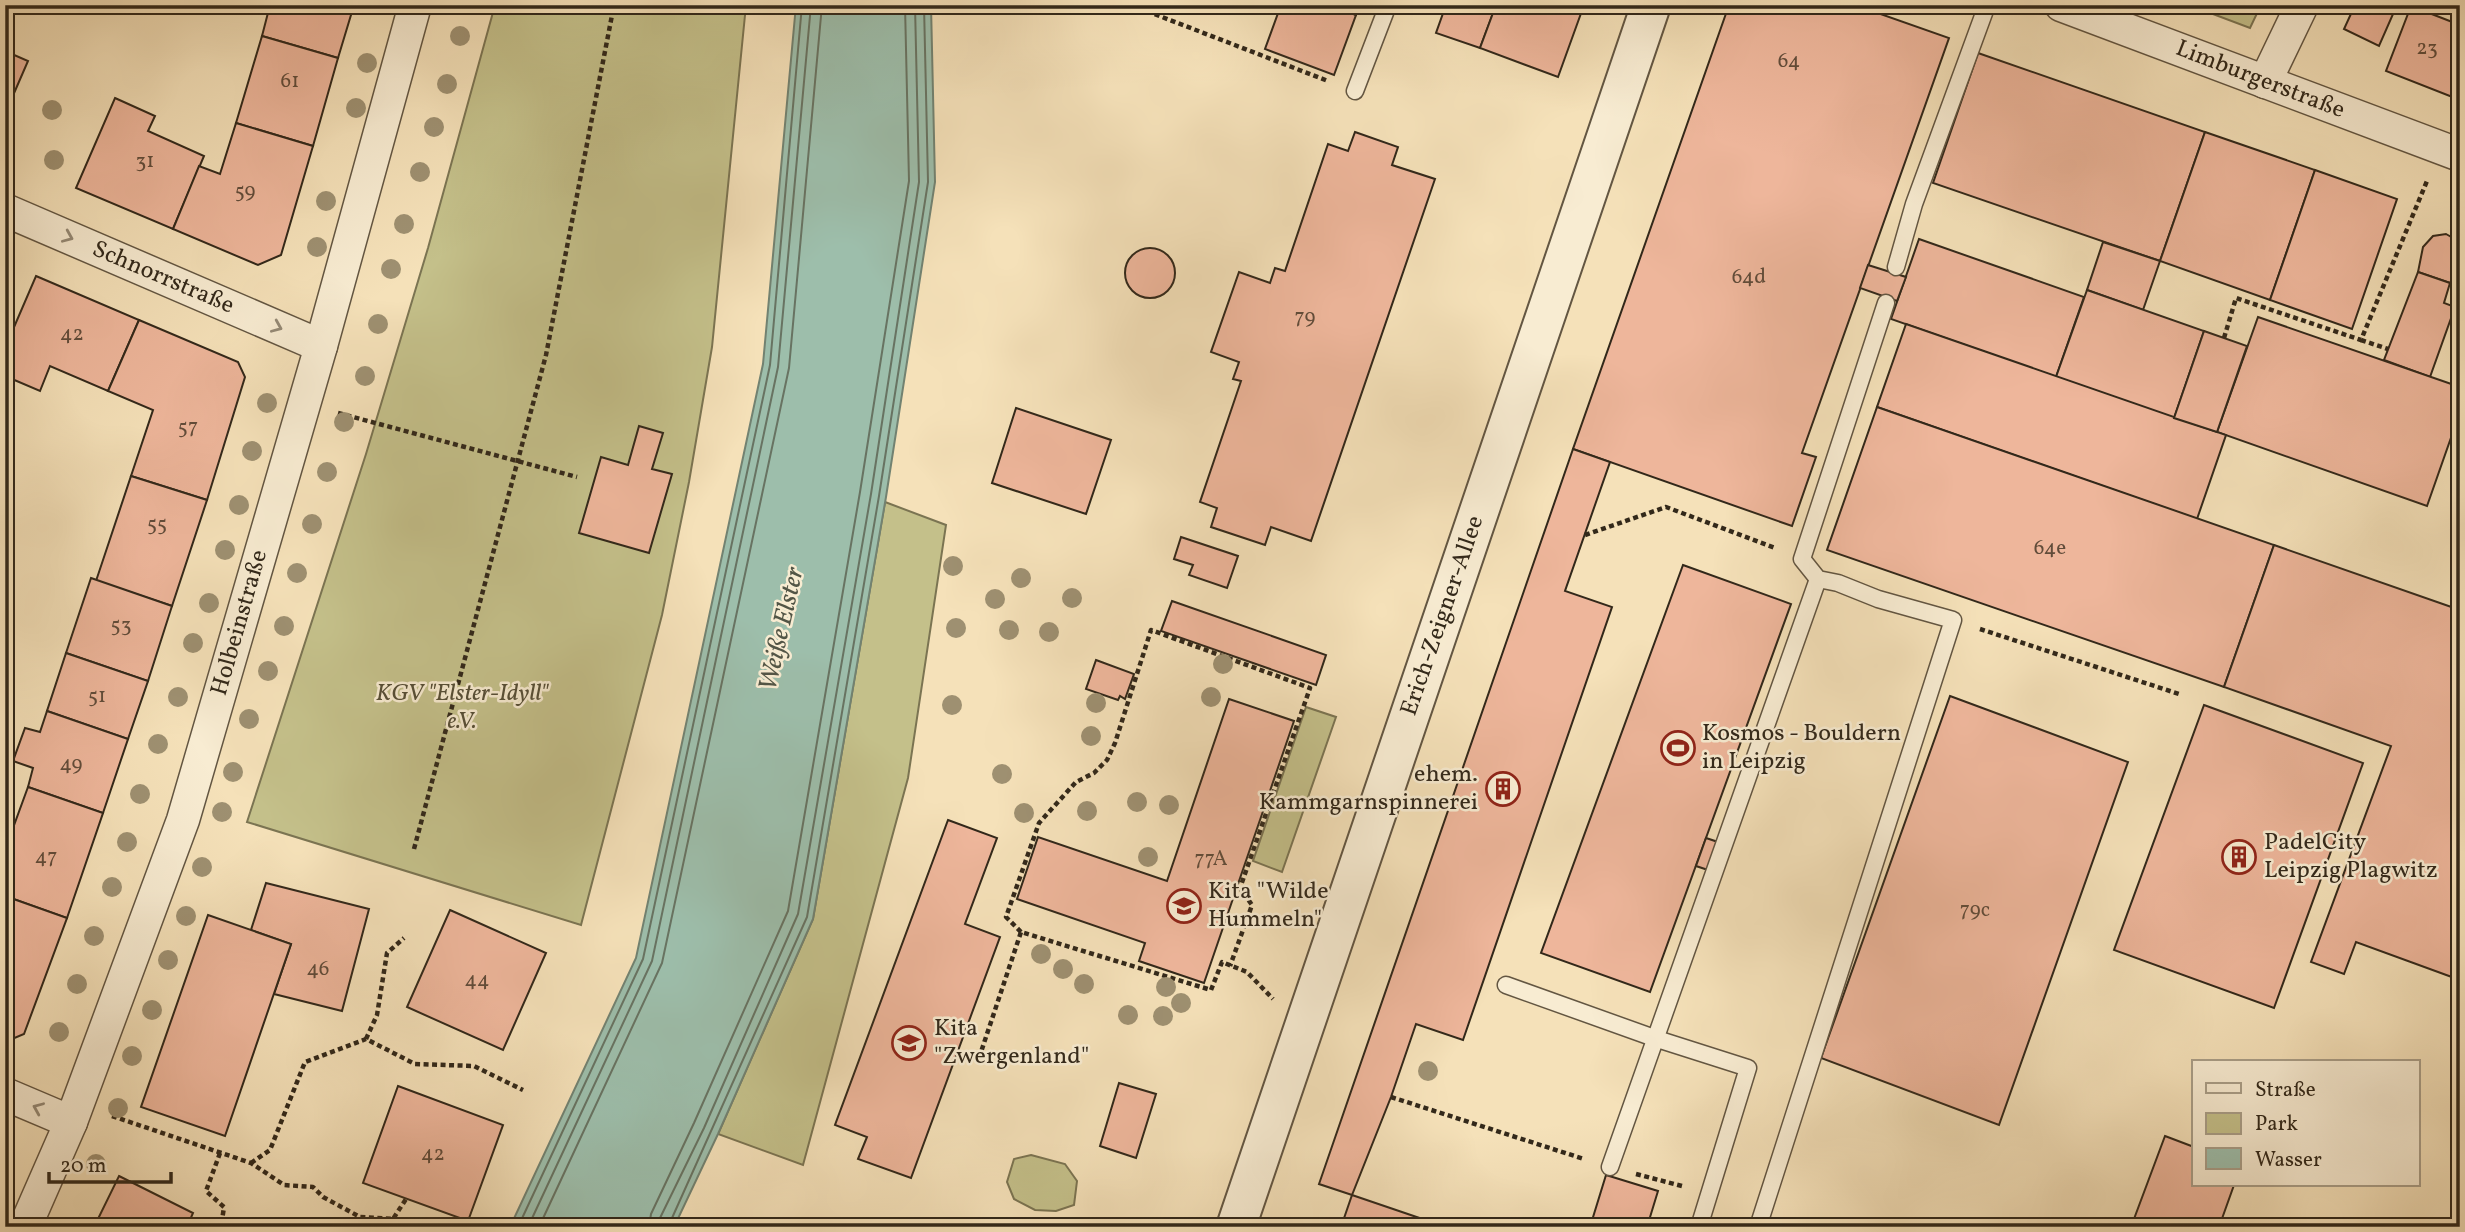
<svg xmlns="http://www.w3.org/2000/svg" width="2465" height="1232" font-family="Vollkorn,serif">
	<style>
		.green { fill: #c4c08a; stroke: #7b7452; stroke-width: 2 }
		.water { fill: #9dbeab; stroke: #728271; stroke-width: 2 }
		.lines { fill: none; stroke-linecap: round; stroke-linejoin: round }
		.shore { stroke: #687362; stroke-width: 2 }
		.building { fill: #eeb69b; stroke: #32281a; stroke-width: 2 }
		.service-casing { stroke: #635642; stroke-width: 19 }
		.minor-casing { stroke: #635642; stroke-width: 35 }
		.tertiary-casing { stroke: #635642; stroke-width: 42 }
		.path { stroke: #32281a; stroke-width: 4.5; stroke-dasharray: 5 3.5; stroke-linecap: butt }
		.service { stroke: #f8ecd2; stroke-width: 16 }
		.minor { stroke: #f8ecd2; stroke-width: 32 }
		.tertiary { stroke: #f8ecd2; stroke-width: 38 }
		.tree { fill: #9e9071 }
		.oneway { stroke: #958a76 }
		.labels { text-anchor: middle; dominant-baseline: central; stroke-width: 5; stroke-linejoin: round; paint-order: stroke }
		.number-label { font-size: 21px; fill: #614c3a }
		.street-label { font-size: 24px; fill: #32281a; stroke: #f8ecd2 }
		.park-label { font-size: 24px; font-style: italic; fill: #564e36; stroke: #f8ecd2 }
		.poi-label { font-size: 24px; fill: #32281a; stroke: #f8ecd2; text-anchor: start }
		.water-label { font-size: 26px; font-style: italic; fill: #525546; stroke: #f8ecd2 }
	</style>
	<rect width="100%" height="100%" fill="#f5e1b9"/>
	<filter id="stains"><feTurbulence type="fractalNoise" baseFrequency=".00286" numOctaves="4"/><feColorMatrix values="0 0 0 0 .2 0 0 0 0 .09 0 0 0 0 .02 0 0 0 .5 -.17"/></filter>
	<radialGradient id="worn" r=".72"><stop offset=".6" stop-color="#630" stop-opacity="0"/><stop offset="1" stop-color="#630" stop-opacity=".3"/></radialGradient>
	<!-- green -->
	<g class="green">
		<polygon points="495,5 746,5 712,347 689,482 662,615 581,925 247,822 366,454 428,248"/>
		<polygon points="2189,5 2261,5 2250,28"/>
		<polygon points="885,502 946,525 908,778 803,1165 718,1134 813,919"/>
		<polygon points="1306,707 1336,717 1282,872 1253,861"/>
		<polygon points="1031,1155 1065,1164 1077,1181 1074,1205 1056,1211 1035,1210 1014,1199 1007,1182 1014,1159"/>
	</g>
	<!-- water -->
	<polygon class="water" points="796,5 931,5 935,182 886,497 813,919 718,1134 674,1227 510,1227 636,958 763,364"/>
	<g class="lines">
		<!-- shore -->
		<g class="shore">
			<polyline points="518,1227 643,959 770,365 802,5"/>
			<polyline points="528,1227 652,961 778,367 811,5"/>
			<polyline points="539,1227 662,963 789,368 822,5"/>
			<polyline points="649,1227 651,1214 694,1123 788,911 860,492 909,181 905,5"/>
			<polyline points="659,1227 660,1218 704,1128 798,914 871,494 919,182 915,5"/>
			<polyline points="668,1227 807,917 879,496 928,182 924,5"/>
		</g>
	</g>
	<!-- building -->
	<g class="building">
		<polygon points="270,5 354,5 338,58 262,36"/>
		<polygon points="1281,5 1331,5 1356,15 1334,75 1265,49"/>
		<polygon points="1331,5 1360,5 1356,15"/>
		<polygon points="1446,5 1496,5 1480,48 1436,33"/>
		<polygon points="1496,5 1584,5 1558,77 1480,48"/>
		<polygon points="1729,5 1855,5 1949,38 1802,453 1816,457 1792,526 1573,449"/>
		<polygon points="2355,5 2397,5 2379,46 2344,29"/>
		<polygon points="2411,6 2460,25 2460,100 2386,71"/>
		<polygon points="262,36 338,58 313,146 236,123"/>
		<polygon points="5,51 28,61 5,114"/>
		<polygon points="1978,53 2205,132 2160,261 1933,183"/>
		<polygon points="115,98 155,116 148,131 204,156 173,229 76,188"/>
		<polygon points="236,123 313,146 281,255 258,265 173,229 199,166 220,174"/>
		<polygon points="1355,132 1398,147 1392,165 1435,179 1311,541 1271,527 1265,545 1211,527 1217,508 1200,502 1241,381 1233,379 1239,362 1211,352 1239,272 1270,283 1275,268 1285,271 1328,144 1348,151"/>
		<polygon points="2205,132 2315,170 2270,300 2160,261"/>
		<polygon points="2315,170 2397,199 2352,329 2270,300"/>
		<polygon points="2446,234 2460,242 2460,269 2450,283 2418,272 2423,247 2433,236"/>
		<polygon points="1919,239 2084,297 2056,377 1891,319"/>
		<polygon points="2103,242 2160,261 2143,310 2087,290"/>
		<circle cx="1150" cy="273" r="25"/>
		<polygon points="1868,265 1906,277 1897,301 1860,288"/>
		<polygon points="2418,272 2450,283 2444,303 2455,307 2430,377 2384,360"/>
		<polygon points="36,276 139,320 108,391 50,366 40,391 5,376 5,348"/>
		<polygon points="2087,290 2204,331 2174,418 2056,377"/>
		<polygon points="2258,317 2460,387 2460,412 2427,506 2217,432"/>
		<polygon points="139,320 238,362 245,377 207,500 131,476 153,410 108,391"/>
		<polygon points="1906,324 2226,435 2197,519 1877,407"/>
		<polygon points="2204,331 2247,346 2217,432 2174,418"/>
		<polygon points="1877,407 2274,545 2224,687 1827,550"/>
		<polygon points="1016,408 1111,440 1086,514 992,483"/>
		<polygon points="639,426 663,433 652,469 672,474 649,553 579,533 601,457 628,465"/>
		<polygon points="1573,449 1610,462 1565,591 1612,607 1463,1040 1416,1024 1391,1097 1352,1195 1319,1184"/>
		<polygon points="131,476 207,500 172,606 96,581"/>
		<polygon points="1181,537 1238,556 1227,588 1189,575 1193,565 1174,559"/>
		<polygon points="2274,545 2460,610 2460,980 2356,942 2344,974 2311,962 2391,746 2224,687"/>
		<polygon points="1683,565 1791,604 1650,992 1541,953"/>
		<polygon points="91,578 172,606 148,681 66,653"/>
		<polygon points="1172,601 1326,655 1316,685 1161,631"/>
		<polygon points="66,653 148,681 128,739 47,711"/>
		<polygon points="1096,660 1134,674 1125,699 1120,696 1118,700 1086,689"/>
		<polygon points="1950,696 2128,762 1999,1125 1821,1058"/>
		<polygon points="1229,699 1294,721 1204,983 1139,961 1145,943 1017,899 1038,837 1167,881"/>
		<polygon points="2204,705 2363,763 2274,1008 2114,950"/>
		<polygon points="47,711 128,739 103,813 28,787 33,768 13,761 25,728 40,732"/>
		<polygon points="28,787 103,813 67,918 5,896 5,850"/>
		<polygon points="948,820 997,838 965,924 1000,937 911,1178 858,1159 867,1137 835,1125"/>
		<polygon points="1706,838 1718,842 1708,870 1696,866"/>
		<polygon points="266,883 369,909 342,1011 274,994 291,944 251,930"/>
		<polygon points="5,896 67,918 24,1034 5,1042"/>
		<polygon points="450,910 546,953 503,1050 407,1007"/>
		<polygon points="208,915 291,944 225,1136 141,1107"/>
		<polygon points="1119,1083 1156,1094 1136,1158 1100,1146"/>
		<polygon points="398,1086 503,1125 468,1221 363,1183"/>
		<polygon points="2165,1136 2194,1147 2194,1185 2234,1185 2219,1227 2131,1227"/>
		<polygon points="1606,1175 1658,1191 1647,1227 1590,1227"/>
		<polygon points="119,1176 193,1213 187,1227 94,1227"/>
		<polygon points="1352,1195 1446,1227 1341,1227"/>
	</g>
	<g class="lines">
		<!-- service casing -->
		<g class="service-casing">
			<g id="service">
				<polyline points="1355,91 1388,5"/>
				<polyline points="1896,267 1914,204 1987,5"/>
				<polyline points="1506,985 1657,1039 1748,1068 1699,1227"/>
				<polyline points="1610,1167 1818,579"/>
				<polyline points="1758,1227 1953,620 1878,599 1838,583 1818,579 1802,559 1886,303"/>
			</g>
		</g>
		<!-- minor casing -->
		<g class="minor-casing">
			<g id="minor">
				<polyline points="2061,5 2460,155"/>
				<polyline points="2265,82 2302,5"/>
				<polyline points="5,210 321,346"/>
				<polyline points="5,1094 71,1122"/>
				<polyline points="25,1227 71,1122 183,820 321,346 415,5"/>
			</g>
		</g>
		<!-- tertiary casing -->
		<g class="tertiary-casing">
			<polyline id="tertiary" points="1236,1227 1651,5"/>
		</g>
		<!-- path -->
		<g class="path">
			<polyline points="1131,5 1328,81"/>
			<polyline points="2224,338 2236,298 2361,340 2427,181"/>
			<polyline points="2361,340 2388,349"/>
			<polyline points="338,413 577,477"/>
			<polyline points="1585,535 1666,507 1775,548"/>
			<polyline points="1980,629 2179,694"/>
			<polyline points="414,849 546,355 614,5"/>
			<polyline points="1021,932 1006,917 1039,823 1076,782 1094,773 1107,760 1115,743 1151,630 1310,688 1240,888 1252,905 1230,966"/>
			<polyline points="366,1039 377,1015 387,953 404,938"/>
			<polyline points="979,1058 1021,932 1211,990 1222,962 1247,972 1273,999"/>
			<polyline points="1391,1097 1584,1159"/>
			<polyline points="112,1116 251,1163 284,1185 313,1187 323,1197 360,1217 393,1219 406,1199"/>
			<polyline points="220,1153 206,1191 224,1207 221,1227"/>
			<polyline points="251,1163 270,1150 305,1062 366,1039 415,1064 474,1066 523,1090"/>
			<polyline points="1636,1174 1682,1186"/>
		</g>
		<!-- service -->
		<use href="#service" class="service"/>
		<!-- minor -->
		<use href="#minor" class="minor"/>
		<!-- tertiary -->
		<use href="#tertiary" class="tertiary"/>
	</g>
	<!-- trees -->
	<g class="tree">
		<circle cx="460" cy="36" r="10"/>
		<circle cx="367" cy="63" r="10"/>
		<circle cx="447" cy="84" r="10"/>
		<circle cx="356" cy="108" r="10"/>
		<circle cx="52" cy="110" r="10"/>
		<circle cx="434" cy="127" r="10"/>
		<circle cx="54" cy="160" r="10"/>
		<circle cx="420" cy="172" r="10"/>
		<circle cx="326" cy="201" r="10"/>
		<circle cx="404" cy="224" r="10"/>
		<circle cx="317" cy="247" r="10"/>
		<circle cx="391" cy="269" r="10"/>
		<circle cx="378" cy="324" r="10"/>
		<circle cx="365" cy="376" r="10"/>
		<circle cx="267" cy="403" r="10"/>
		<circle cx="344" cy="422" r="10"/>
		<circle cx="252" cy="451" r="10"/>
		<circle cx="327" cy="472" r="10"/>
		<circle cx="239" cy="505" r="10"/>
		<circle cx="312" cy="524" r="10"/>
		<circle cx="225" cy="550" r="10"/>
		<circle cx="953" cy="566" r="10"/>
		<circle cx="297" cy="573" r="10"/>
		<circle cx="1021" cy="578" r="10"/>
		<circle cx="1072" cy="598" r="10"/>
		<circle cx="995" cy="599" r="10"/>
		<circle cx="209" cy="603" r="10"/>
		<circle cx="284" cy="626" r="10"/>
		<circle cx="956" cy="628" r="10"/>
		<circle cx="1009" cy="630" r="10"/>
		<circle cx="1049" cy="632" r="10"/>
		<circle cx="193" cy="643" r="10"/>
		<circle cx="1223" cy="664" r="10"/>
		<circle cx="268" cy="671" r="10"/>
		<circle cx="178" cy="697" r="10"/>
		<circle cx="1211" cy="697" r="10"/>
		<circle cx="1096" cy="703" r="10"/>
		<circle cx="952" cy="705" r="10"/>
		<circle cx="249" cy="719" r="10"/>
		<circle cx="1091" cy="736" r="10"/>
		<circle cx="158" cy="744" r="10"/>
		<circle cx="233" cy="772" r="10"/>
		<circle cx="1002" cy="774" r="10"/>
		<circle cx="140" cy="794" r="10"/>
		<circle cx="1137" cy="802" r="10"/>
		<circle cx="1169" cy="805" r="10"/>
		<circle cx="1087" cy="811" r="10"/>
		<circle cx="222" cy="812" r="10"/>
		<circle cx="1024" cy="813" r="10"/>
		<circle cx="127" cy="842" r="10"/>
		<circle cx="1148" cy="857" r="10"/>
		<circle cx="202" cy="867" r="10"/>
		<circle cx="112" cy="887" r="10"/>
		<circle cx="186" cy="916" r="10"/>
		<circle cx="94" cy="936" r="10"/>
		<circle cx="1041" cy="954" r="10"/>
		<circle cx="168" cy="960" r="10"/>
		<circle cx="1063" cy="969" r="10"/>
		<circle cx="77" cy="984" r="10"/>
		<circle cx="1084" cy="984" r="10"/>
		<circle cx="1166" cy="987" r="10"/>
		<circle cx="1181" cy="1003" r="10"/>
		<circle cx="152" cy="1010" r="10"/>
		<circle cx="1128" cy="1015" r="10"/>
		<circle cx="1163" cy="1016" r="10"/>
		<circle cx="59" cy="1032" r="10"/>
		<circle cx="132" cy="1056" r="10"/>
		<circle cx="1428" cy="1071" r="10"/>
		<circle cx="118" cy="1108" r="10"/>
		<circle cx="96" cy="1164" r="10"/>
	</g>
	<!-- one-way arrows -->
	<defs><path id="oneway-chevron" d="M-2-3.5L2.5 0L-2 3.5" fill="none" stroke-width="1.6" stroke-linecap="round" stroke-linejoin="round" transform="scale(1.75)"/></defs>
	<g class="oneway">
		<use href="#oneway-chevron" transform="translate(68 237) rotate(23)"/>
		<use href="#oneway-chevron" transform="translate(277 327) rotate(23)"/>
		<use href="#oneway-chevron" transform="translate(38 1108) rotate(-157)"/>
	</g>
	<!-- icons -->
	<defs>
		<g id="stadium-ring" transform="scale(1.75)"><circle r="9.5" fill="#f8ecd2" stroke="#8f2418" stroke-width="1.5"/><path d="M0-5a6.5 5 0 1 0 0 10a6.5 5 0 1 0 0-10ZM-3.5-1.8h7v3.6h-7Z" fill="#8f2418"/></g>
		<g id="building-ring" transform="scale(1.75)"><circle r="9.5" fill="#f8ecd2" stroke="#8f2418" stroke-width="1.5"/><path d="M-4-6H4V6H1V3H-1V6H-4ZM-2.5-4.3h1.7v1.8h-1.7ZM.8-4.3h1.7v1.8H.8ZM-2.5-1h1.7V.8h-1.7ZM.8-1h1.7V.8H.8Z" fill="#8f2418"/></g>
		<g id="school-ring" transform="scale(1.75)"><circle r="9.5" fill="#f8ecd2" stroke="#8f2418" stroke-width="1.5"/><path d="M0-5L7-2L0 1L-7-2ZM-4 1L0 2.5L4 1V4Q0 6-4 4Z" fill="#8f2418"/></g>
	</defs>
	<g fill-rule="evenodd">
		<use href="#stadium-ring" x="1678" y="748"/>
		<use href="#building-ring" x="1503" y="789"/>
		<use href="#building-ring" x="2239" y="857"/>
		<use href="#school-ring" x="1184" y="906"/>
		<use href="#school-ring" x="909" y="1043"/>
	</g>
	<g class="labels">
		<!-- number labels -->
		<g class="number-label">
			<text x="2427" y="48">23</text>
			<text x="1789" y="61">64</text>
			<text x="290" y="81">61</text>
			<text x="145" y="161">31</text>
			<text x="245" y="191">59</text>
			<text x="1749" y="277">64d</text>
			<text x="1305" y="317">79</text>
			<text x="72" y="334">42</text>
			<text x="188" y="427">57</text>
			<text x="157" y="524">55</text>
			<text x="2050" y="548">64e</text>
			<text x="121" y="625">53</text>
			<text x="97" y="696">51</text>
			<text x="71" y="764">49</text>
			<text x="46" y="857">47</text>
			<text x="1211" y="859">77A</text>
			<text x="1975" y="910">79c</text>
			<text x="318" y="969">46</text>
			<text x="477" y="980">44</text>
			<text x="433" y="1154">42</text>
		</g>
		<!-- street labels -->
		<g class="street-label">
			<text transform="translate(2260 80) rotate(21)">Limburgerstraße</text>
			<text transform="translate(163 278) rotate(23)">Schnorrstraße</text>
			<text transform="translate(1443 616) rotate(-71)">Erich-Zeigner-Allee</text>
			<text transform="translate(240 623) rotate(-74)">Holbeinstraße</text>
		</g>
		<!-- park labels -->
		<g class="park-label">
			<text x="462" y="694">KGV "Elster-Idyll"<tspan x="462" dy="28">e.V.</tspan></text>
		</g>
		<!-- poi labels -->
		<g class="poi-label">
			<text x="1702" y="734">Kosmos - Bouldern<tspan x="1702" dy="28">in Leipzig</tspan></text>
			<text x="1478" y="775" text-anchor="end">ehem.<tspan x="1478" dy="28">Kammgarnspinnerei</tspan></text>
			<text x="2264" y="843">PadelCity<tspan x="2264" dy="28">Leipzig Plagwitz</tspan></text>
			<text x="1208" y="892">Kita "Wilde<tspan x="1208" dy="28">Hummeln"</tspan></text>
			<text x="934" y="1029">Kita<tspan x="934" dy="28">"Zwergenland"</tspan></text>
		</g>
		<!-- water labels -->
		<g class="water-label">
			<text transform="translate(782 629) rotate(-77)">Weiße Elster</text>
		</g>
	</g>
	<!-- margin -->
	<rect width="2465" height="1232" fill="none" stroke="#f5e1b9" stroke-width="28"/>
	<rect x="7" y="7" width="2451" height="1218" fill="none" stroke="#32281a" stroke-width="3.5"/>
	<rect x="14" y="14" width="2437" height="1204" fill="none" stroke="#32281a" stroke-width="2"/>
	<!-- legend -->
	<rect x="2192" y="1060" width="228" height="126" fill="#f8ecd2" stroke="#a99e88" stroke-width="2"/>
	<rect x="2206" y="1083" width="35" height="10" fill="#f8ecd2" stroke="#a99e88" stroke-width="2"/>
	<text x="2255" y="1096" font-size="21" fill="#32281a">Straße</text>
	<rect x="2206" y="1113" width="35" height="21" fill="#c4c08a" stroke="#a99e88" stroke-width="2"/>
	<text x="2255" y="1130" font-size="21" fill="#32281a">Park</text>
	<rect x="2206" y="1148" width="35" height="21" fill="#9dbeab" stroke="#a99e88" stroke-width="2"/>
	<text x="2255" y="1166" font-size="21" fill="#32281a">Wasser</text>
	<!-- scale -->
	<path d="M49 1172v10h122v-10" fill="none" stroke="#32281a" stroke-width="3.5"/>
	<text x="60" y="1172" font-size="21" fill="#32281a" stroke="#f8ecd2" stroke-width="5" paint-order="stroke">20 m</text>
	<rect width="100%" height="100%" filter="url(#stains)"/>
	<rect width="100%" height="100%" fill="url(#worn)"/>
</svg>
